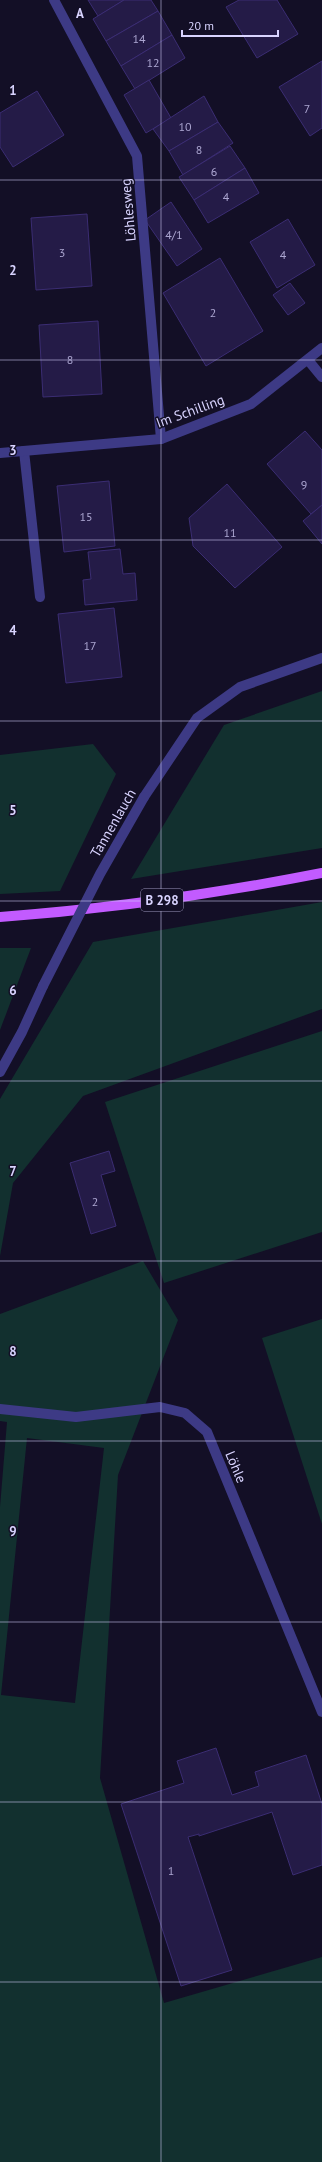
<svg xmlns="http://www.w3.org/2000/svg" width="322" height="2162" font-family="'PT Sans',sans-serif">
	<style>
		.green { fill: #12302f; fill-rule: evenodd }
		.building { fill: #241b47; stroke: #3b2d73 }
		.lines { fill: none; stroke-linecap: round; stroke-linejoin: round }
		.lane { stroke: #3d3a85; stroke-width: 10 }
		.street { stroke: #3d3a85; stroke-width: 10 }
		.primary { stroke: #c25bff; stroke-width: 10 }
		.street-bridge { stroke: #3d3a85; stroke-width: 10 }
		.grid { fill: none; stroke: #d9d4ff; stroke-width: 1; stroke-opacity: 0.55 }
		.labels { text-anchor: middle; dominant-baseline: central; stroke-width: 3; stroke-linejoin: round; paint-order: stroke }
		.number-label { font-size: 12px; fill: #aca6d1 }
		.shield { fill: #130f26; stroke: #9e99be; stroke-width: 1 }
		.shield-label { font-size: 13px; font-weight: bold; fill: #d9d4ff }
		.street-label { font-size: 14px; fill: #d9d4ff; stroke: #130f26 }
		.grid-label { font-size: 13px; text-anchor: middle; font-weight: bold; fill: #d9d4ff; stroke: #130f26; stroke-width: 3; stroke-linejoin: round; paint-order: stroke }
	</style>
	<rect width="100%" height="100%" fill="#130f26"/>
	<!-- green -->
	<g class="green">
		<polygon points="322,691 322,848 131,879 224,725"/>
		<polygon points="93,744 116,774 60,891 0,894 0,755"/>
		<polygon points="322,902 322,1009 83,1096 13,1183 0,1256 0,1099 93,942"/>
		<polygon points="0,948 31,948 0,1030"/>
		<polygon points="322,1031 322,1232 164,1283 105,1102"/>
		<path d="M143 1261 178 1320 118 1475 100 1778 164 2003 322 1957V2162H0V1507L7 1422 0 1421V1314ZM27 1438 104 1448 75 1703 1 1695Z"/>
		<polygon points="322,1319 322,1524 262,1338"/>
	</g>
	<!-- building -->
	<g class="building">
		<polygon points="88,0 124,0 98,16"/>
		<polygon points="124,0 151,0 158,11 106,41 93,19"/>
		<polygon points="239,0 277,0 298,34 257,58 226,7"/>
		<polygon points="158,11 172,35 121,66 106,41"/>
		<polygon points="172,35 185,58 135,89 121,66"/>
		<polygon points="322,61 322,128 310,136 279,87"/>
		<polygon points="149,80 171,118 146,133 124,95"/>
		<polygon points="37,91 64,135 13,167 0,147 0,113"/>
		<polygon points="204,96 218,122 169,151 153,129"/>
		<polygon points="218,122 233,143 183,175 169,151"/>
		<polygon points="230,146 245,168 194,200 179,177"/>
		<polygon points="245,168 259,193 208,223 194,200"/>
		<polygon points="171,202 202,249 177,266 145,220"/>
		<polygon points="87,214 92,286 36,290 31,218"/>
		<polygon points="288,219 315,265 277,288 250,242"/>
		<polygon points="220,258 263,331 206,366 163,293"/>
		<polygon points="290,283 305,303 288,315 273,295"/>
		<polygon points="98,321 102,394 43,397 39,325"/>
		<polygon points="305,431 322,450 322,505 311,514 267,464"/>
		<polygon points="109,481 115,546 64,552 57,486"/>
		<polygon points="227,484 282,547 235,588 193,546 189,518"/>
		<polygon points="322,505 322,544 303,521"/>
		<polygon points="120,549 123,574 135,573 137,600 85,605 83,580 91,579 88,552"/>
		<polygon points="114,608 122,677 66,683 58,614"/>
		<polygon points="109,1151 115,1171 101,1175 116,1226 91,1234 70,1163"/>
		<polygon points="216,1748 232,1795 259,1786 255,1772 306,1755 322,1804 322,1865 293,1875 272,1812 199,1836 199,1834 188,1837 232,1970 181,1986 121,1804 184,1783 177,1761"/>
	</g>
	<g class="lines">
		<!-- lane -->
		<g class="lane">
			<polyline points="308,360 322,377"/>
			<polyline points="24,451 40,597"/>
			<polyline points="0,1409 76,1417 160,1407 185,1413 207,1432 322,1712"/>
		</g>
		<!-- street -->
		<g class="street">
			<polyline points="54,0 137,156 161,439"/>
			<polyline points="0,453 161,439 251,404 322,348"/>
			<polyline points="144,797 197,718 240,687 322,658"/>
			<polyline points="0,1072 22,1032 43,986"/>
		</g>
		<!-- primary -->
		<path class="primary" d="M0 917C108 909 215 894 322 873"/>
		<!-- street-bridge -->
		<polyline class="street-bridge" points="43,986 100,874 144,797"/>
	</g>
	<!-- grid -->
	<path class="grid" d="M161 0V2162M0 180H322M0 360H322M0 540H322M0 721H322M0 901H322M0 1081H322M0 1261H322M0 1441H322M0 1622H322M0 1802H322M0 1982H322"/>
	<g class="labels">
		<!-- number labels -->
		<g class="number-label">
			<text x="139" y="38">14</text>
			<text x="153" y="62">12</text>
			<text x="307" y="108">7</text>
			<text x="185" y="126">10</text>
			<text x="199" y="149">8</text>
			<text x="214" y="171">6</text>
			<text x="226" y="196">4</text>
			<text x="174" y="234">4/1</text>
			<text x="62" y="252">3</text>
			<text x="283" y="254">4</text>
			<text x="213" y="312">2</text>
			<text x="70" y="359">8</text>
			<text x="304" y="484">9</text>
			<text x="86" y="516">15</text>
			<text x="230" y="532">11</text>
			<text x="90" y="645">17</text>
			<text x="95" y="1201">2</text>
			<text x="171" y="1870">1</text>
		</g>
		<!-- shield labels -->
		<rect class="shield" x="141" y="889" width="42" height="22" rx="3"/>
		<g class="shield-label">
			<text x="162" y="900">B 298</text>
		</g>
		<!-- street labels -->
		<g class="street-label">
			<text transform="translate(128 210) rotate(-95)">Löhlesweg</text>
			<text transform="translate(190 411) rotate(-20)">Im Schilling</text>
			<text transform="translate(113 823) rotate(-60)">Tannenlauch</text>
			<text transform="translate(236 1467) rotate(67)">Löhle</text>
		</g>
	</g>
	<g class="grid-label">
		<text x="80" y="18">A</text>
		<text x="13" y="95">1</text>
		<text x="13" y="275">2</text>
		<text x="13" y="455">3</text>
		<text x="13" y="635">4</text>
		<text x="13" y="815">5</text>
		<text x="13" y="995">6</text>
		<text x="13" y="1176">7</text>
		<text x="13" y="1356">8</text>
		<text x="13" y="1536">9</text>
	</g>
	<!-- scale -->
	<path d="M182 30v6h96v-6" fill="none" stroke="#d9d4ff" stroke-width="2"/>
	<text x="188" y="30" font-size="12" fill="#d9d4ff" stroke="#130f26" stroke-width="3" paint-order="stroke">20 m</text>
</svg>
